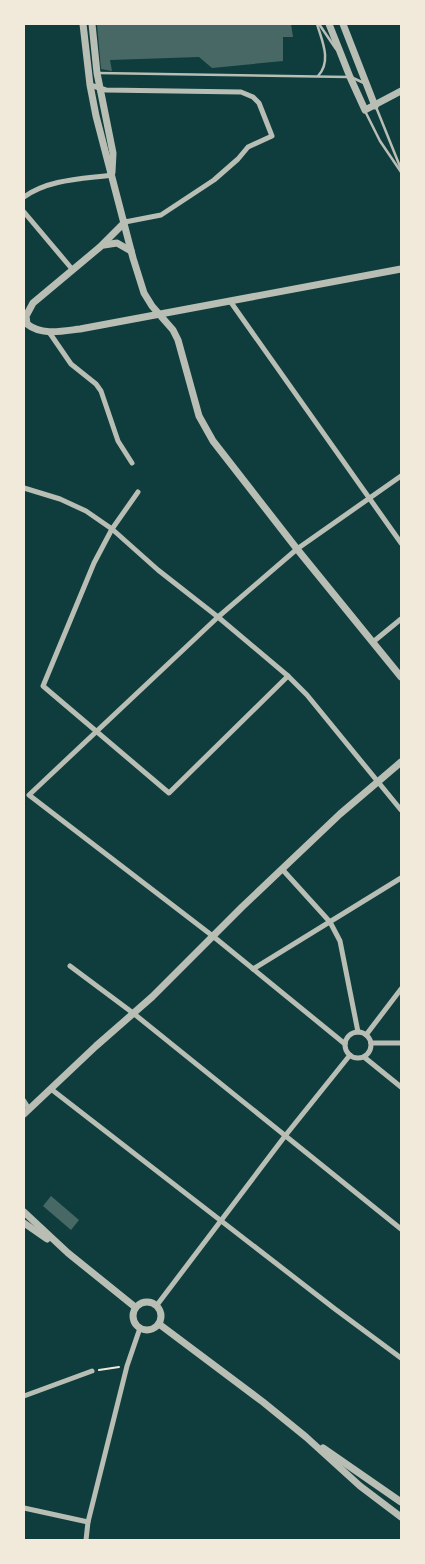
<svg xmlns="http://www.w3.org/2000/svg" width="425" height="1564" font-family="'Golos Text',sans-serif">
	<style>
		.building { fill: #486865 }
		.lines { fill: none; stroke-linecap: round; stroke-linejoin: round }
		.path { stroke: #f1e9da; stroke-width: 2 }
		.service { stroke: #b8beb3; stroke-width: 2.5 }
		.minor { stroke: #b8beb3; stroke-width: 5 }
		.tertiary { stroke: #b8beb3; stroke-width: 7 }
	</style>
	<rect width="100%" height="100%" fill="#0f3d3e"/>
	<!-- building -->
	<g class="building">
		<polygon points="97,24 291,24 293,37 283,37 283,61 212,68 199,57 110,60 112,71 101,69"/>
		<polygon points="51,1196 79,1220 71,1230 43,1206"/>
	</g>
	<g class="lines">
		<!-- path -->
		<polyline class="path" points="99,1370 119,1367"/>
		<!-- service -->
		<g class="service">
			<path d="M317 24C322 41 332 61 318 76"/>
			<polyline points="319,24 336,49"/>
			<polyline points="98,73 348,77"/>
			<polyline points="353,78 364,83"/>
			<polyline points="376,107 401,169"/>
			<polyline points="365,111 380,141 401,172"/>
		</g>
		<!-- minor -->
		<g class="minor">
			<polyline points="90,85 106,90 241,92 253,97 259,103 272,136 248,147 238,159 214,180 161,215 125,222"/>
			<path d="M24 197C49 179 83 179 112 175"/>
			<polyline points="24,212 72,269"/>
			<polyline points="230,301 401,543"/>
			<polyline points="49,332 71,364 96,384 101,391 118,441 132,463"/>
			<polyline points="24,488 60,499 86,511 112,529 158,570 218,617 288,676 307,695 401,810"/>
			<polyline points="138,492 112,529 94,563 43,686 169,793 288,676"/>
			<polyline points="373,642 401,619"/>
			<polyline points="282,869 330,922 340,941 358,1032"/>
			<polyline points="70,966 133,1013 401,1229"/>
			<polyline points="253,969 401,878"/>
			<circle cx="358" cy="1045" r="13"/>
			<polyline points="366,1035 401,989"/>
			<polyline points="371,1043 401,1043"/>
			<polyline points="345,1044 214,937 29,795 218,617 297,549 401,476"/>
			<polyline points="364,1057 401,1087"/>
			<polyline points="51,1089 335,1309 401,1358"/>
			<polyline points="24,1101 29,1109"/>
			<polyline points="157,1305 285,1136 350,1055"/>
			<polyline points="24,1396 92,1371"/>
			<polyline points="24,1508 88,1522"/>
			<polyline points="86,1540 88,1522 127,1366 140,1328"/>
		</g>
		<!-- tertiary -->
		<g class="tertiary">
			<polyline points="83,24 90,85 96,116 133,258 144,293 152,306 173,330 178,340 199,416 213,441 297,549 401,677"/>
			<polyline points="92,24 97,73 113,153 112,172"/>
			<polyline points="329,24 350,77 365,110 401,91"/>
			<polyline points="343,24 375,106"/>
			<path d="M125 222 100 247 33 303 26 316 27 324C42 336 63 331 80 329L401 269"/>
			<polyline points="104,245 117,243 131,251"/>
			<polyline points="24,1114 96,1046 152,997 242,907 340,814 401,762"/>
			<polyline points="24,1212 68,1253 135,1307"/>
			<polyline points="24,1223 47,1239"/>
			<circle cx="147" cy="1316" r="14"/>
			<polyline points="159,1324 263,1402 306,1437 360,1486 401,1517"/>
			<polyline points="323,1448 401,1502"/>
		</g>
	</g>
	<!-- border -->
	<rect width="425" height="1564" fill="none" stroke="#f1e9da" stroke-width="50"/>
</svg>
